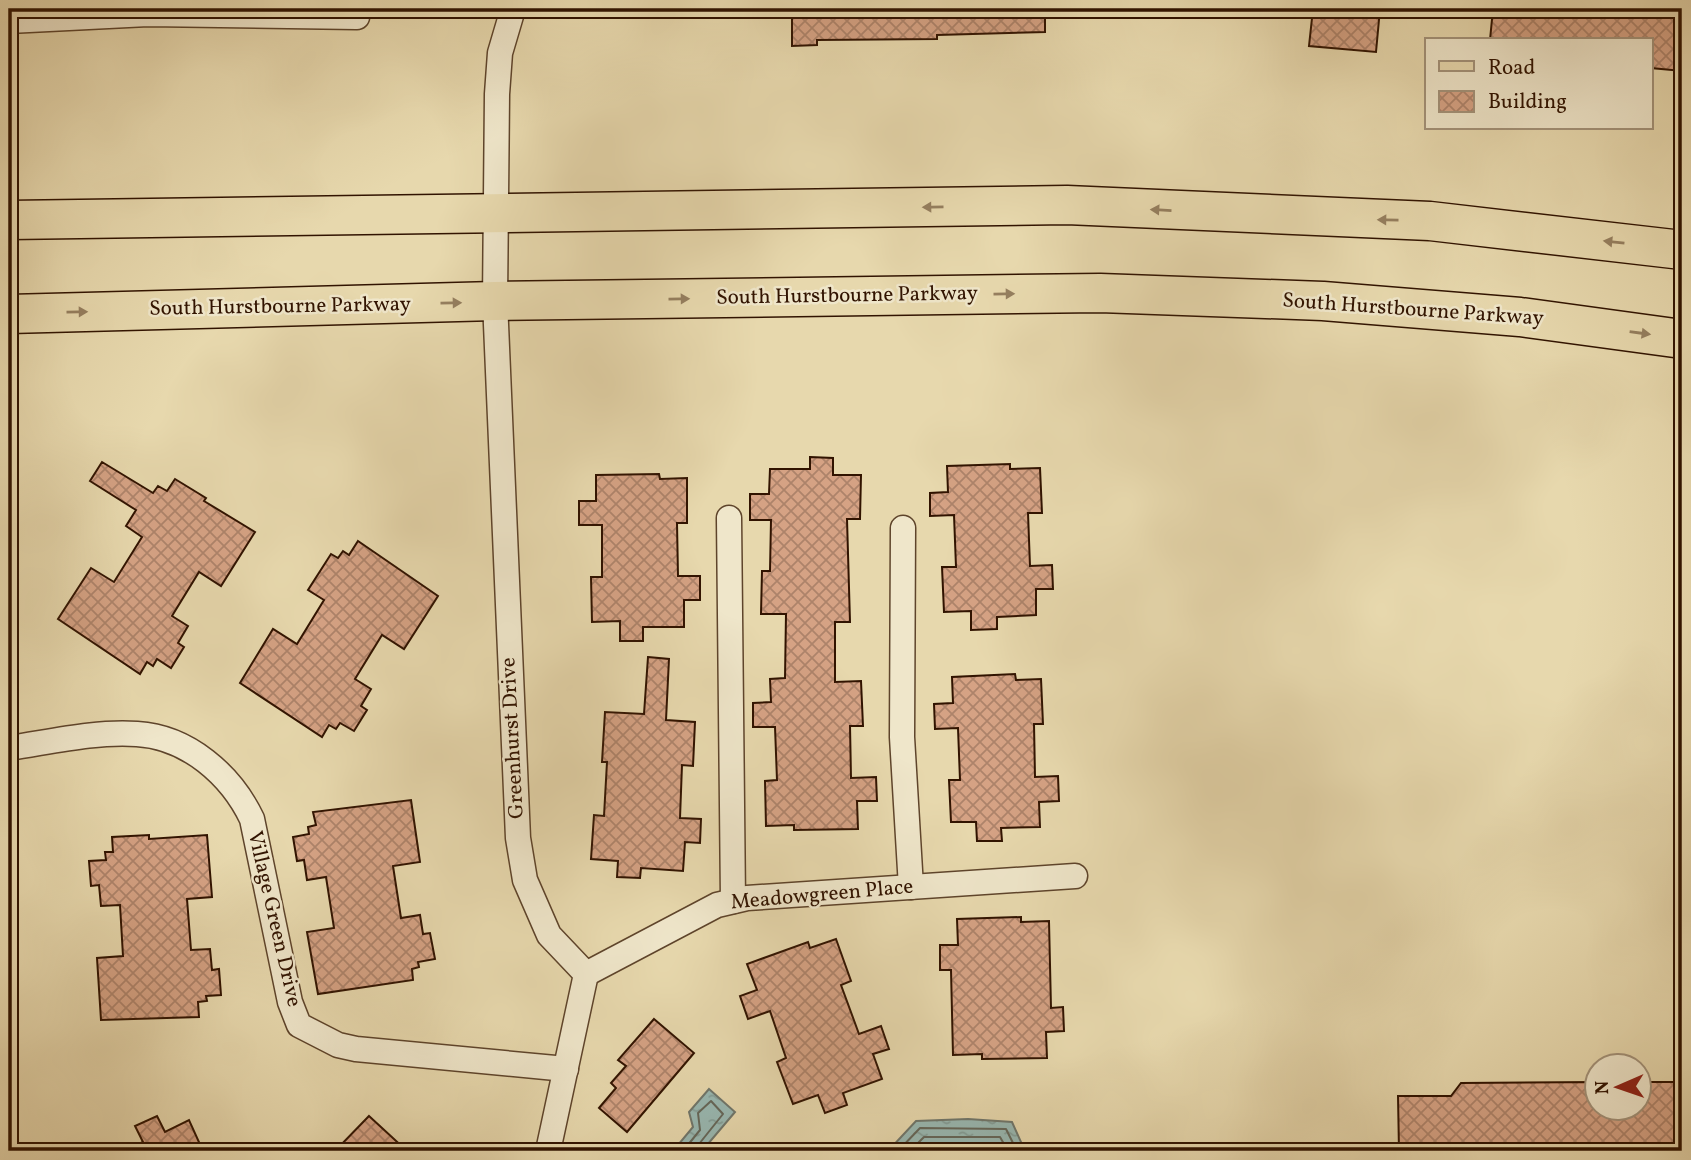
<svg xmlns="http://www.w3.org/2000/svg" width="1691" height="1160" font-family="Vollkorn,serif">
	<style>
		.water { fill: url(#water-ripples); stroke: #6f766b; stroke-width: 2 }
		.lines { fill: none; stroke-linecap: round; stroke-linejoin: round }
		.shore { stroke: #646659; stroke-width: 2 }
		.building { fill: url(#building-cross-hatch); stroke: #311300; stroke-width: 2 }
		.minor-casing { stroke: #5e442b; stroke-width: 27 }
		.primary-casing { stroke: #311300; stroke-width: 41 }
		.minor { stroke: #efe6ca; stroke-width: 24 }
		.primary { stroke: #e7d8ad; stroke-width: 38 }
		.oneway { fill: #957f5f }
		.labels { text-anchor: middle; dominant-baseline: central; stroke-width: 5; stroke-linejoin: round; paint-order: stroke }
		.street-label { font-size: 21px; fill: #311300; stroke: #efe6ca }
	</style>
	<defs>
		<pattern id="water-ripples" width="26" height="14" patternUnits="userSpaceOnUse" patternTransform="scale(1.75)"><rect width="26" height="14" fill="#98b8b2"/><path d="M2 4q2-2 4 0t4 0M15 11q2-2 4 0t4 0" fill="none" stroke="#839d97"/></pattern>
		<pattern id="building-cross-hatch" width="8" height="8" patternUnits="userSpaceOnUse" patternTransform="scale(1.75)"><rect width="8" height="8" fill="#d5a284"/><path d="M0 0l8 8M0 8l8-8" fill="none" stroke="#ad836a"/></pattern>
	</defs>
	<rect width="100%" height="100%" fill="#e7d8ad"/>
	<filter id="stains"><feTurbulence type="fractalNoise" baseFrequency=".00286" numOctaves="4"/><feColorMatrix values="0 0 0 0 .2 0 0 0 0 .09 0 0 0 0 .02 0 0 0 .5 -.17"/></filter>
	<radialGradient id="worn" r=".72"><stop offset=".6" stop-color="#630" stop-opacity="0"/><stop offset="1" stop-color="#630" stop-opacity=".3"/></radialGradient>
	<!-- water -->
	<g class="water">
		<polygon points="709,1089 735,1112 702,1151 673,1151 693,1127 689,1112"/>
		<polygon points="968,1119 1012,1122 1025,1151 888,1151 916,1121"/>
	</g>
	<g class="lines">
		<!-- shore -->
		<g class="shore">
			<polyline points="683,1151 700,1130 698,1113 711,1101 723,1114 699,1144 697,1151"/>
			<polyline points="898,1151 920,1128 1006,1129 1017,1151"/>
			<polyline points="910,1151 924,1137 1000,1137 1008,1151"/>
			<path d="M924 1151C934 1141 977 1146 992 1147L996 1151"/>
		</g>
	</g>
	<!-- building -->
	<g class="building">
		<polygon points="792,9 1045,9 1045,32 937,35 937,39 817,40 817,45 792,46"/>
		<polygon points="1313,9 1380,9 1376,52 1309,46"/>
		<polygon points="1493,9 1682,9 1682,71 1651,68 1651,40 1490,40"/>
		<polygon points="810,457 833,458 833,475 861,475 860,519 847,519 850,622 835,622 835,682 861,681 863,726 850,726 851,778 876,777 877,801 857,801 858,829 794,830 794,825 766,826 765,781 777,780 775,727 753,727 753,703 771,702 770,679 785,678 786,614 761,614 762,571 770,571 771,520 750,520 750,494 769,494 770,469 810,469"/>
		<polygon points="102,462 153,493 158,486 167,491 175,479 206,498 204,501 255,532 221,586 199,572 172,616 188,626 178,643 184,647 171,668 157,659 153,666 147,662 140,674 58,619 91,568 114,582 142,537 126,526 136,510 90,481"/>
		<polygon points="1010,464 1010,469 1040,468 1042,513 1028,513 1030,566 1052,565 1053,589 1036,589 1036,615 997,617 997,629 971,630 971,611 944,612 942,567 956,567 954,515 930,516 930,493 948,492 947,466"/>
		<polygon points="659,474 660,479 687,478 687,523 677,523 678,576 700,576 700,600 684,600 684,627 643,627 643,641 620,641 620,621 592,622 591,577 602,577 602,525 579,525 579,501 596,501 596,475"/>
		<polygon points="358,541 438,596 404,649 382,635 355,679 371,689 361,706 367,710 354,731 340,723 336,729 329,725 322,737 240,683 273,629 297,644 324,600 308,590 331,554 338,558 343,551 349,555"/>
		<polygon points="648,657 669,659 666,720 695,722 693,766 682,765 680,818 701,819 700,843 685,842 683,871 641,868 640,878 617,877 618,861 591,859 594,815 604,816 607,762 602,762 605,712 644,714"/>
		<polygon points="1015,674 1016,680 1041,679 1043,724 1034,724 1035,777 1058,776 1059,801 1039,802 1040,827 1001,828 1002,841 977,841 976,822 951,822 949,780 960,780 958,728 935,729 934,704 953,703 952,677"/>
		<polygon points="411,800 420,862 393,866 401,918 420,915 423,934 430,933 435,959 418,962 419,967 412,969 413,980 318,994 307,932 334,928 326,877 307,880 304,860 297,861 293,837 309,834 308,827 316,825 313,812"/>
		<polygon points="149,835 149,839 207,835 212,897 187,899 191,950 210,949 212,970 219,969 221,995 206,996 207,1001 198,1002 199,1017 101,1020 97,958 123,956 120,905 101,906 99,885 91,886 89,861 106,860 105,852 113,852 112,837"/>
		<polygon points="1021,917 1021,922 1049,921 1051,1008 1063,1007 1064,1031 1046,1032 1047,1058 982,1059 982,1054 953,1055 951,970 940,970 940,945 958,945 957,919"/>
		<polygon points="836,939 851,981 841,985 859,1034 881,1026 889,1049 873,1054 882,1079 843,1093 847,1105 825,1113 818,1095 793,1104 777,1062 786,1058 770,1011 748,1019 740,996 757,990 747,964 808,942 810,948"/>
		<polygon points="654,1019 694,1053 627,1132 599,1108 616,1088 611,1083 626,1066 618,1060"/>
		<polygon points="1597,1082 1597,1108 1639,1108 1639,1082 1682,1082 1682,1151 1399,1151 1398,1096 1451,1096 1461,1083"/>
		<polygon points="157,1116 165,1132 189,1120 203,1151 124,1151 143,1142 135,1126"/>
		<polygon points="369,1116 407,1151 335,1151"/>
	</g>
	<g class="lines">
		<!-- minor casing -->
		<g class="minor-casing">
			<g id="minor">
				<polyline points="513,9 500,53 497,94 495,301 518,838 525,880 549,935 586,974 548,1151"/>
				<polyline points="9,21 148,14 357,17"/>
				<polyline points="729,518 733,901"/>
				<polyline points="903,528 902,737 911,887"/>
				<path d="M9 748C50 742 95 731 137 734 188 737 231 775 252 819L290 1002 299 1025 338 1045 356 1049 566 1069"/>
				<polyline points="586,974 717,905 747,898 1075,876"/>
			</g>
		</g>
		<!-- primary casing -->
		<g class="primary-casing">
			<g id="primary">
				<polyline points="9,220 1067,205 1430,221 1682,250"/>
				<polyline points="9,314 495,301 1100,293 1323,301 1520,317 1682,339"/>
			</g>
		</g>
		<!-- minor -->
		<use href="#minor" class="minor"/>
		<!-- primary -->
		<use href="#primary" class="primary"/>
	</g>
	<!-- one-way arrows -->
	<defs><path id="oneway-solid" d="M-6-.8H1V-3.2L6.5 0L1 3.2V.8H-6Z" transform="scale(1.75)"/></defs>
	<g class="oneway">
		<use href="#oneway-solid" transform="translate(933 207) rotate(179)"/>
		<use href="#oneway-solid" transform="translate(1161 210) rotate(-177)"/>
		<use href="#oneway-solid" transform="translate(1388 220) rotate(-179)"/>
		<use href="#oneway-solid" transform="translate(1614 242) rotate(-174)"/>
		<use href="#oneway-solid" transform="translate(1004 294) rotate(-1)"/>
		<use href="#oneway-solid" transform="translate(679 299) rotate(-1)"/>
		<use href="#oneway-solid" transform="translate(451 303) rotate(-1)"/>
		<use href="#oneway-solid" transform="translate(77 312) rotate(-1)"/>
		<use href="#oneway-solid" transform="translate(1640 333) rotate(8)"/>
	</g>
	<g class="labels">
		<!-- street labels -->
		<g class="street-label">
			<text transform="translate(847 296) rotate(-1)">South Hurstbourne Parkway</text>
			<text transform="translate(280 307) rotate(-1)">South Hurstbourne Parkway</text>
			<text transform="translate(1413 310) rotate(4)">South Hurstbourne Parkway</text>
			<text transform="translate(513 738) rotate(-93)">Greenhurst Drive</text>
			<text transform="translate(822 895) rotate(-5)">Meadowgreen Place</text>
			<text transform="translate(274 919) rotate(77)">Village Green Drive</text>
		</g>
	</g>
	<!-- margin -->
	<rect width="1691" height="1160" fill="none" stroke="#e7d8ad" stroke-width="35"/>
	<rect x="10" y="10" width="1670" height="1139" fill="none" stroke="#311300" stroke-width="3.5"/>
	<rect x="18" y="18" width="1656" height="1125" fill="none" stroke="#311300" stroke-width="2"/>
	<!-- legend -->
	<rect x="1425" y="38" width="228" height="91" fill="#efe6ca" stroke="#a39279" stroke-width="2"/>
	<rect x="1439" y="61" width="35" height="10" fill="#e7d8ad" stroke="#a39279" stroke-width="2"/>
	<text x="1488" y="74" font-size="21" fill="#311300">Road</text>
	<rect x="1439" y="91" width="35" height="21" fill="url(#building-cross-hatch)" stroke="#a39279" stroke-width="2"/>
	<text x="1488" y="108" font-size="21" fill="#311300">Building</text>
	<!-- north arrow -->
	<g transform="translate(1618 1087) rotate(268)"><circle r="33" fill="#efe6ca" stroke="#a39279" stroke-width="2"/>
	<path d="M0-5L12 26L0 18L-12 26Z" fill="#8f2418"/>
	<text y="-10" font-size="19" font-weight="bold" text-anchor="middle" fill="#311300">N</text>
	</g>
	<rect width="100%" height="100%" filter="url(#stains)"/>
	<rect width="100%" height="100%" fill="url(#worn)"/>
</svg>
